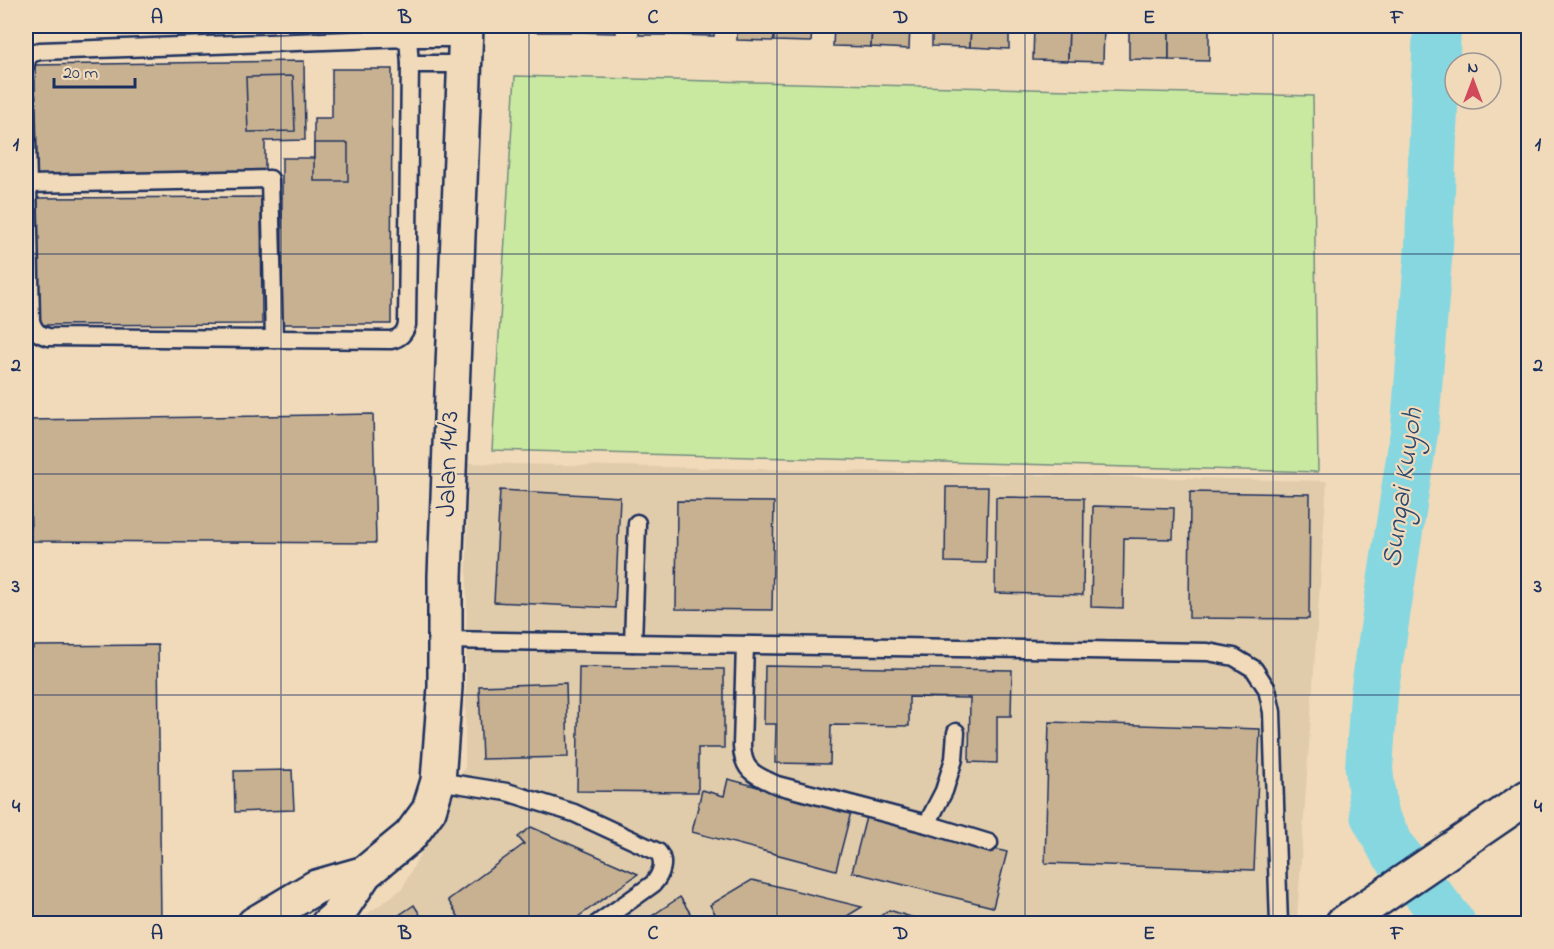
<svg xmlns="http://www.w3.org/2000/svg" width="1554" height="949" font-family="'Indie Flower',sans-serif">
	<style>
		.built { fill: #e0cbab }
		.green { fill: #cae9a0; stroke: #728c7f; stroke-width: 1.5 }
		.lines { fill: none; stroke-linecap: round; stroke-linejoin: round }
		.river { stroke: #87d7e1; stroke-width: 48 }
		.building { fill: #c7b191; stroke: #1b2f5e; stroke-width: 1.5 }
		.lane-casing { stroke: #1b2f5e; stroke-width: 21 }
		.street-casing { stroke: #1b2f5e; stroke-width: 38 }
		.secondary-casing { stroke: #1b2f5e; stroke-width: 38 }
		.lane { stroke: #f0dab9; stroke-width: 16 }
		.street { stroke: #f0dab9; stroke-width: 33 }
		.secondary { stroke: #f0dab9; stroke-width: 33 }
		.grid { fill: none; stroke: #1b2f5e; stroke-width: 1.5; stroke-opacity: 0.55 }
		.labels { text-anchor: middle; dominant-baseline: central; stroke-width: 4.5; stroke-linejoin: round; paint-order: stroke }
		.street-label { font-size: 27px; fill: #1b2f5e; stroke: #f0dab9 }
		.water-label { font-size: 28px; font-style: italic; fill: #2b4872; stroke: #f0dab9 }
		.neatline { fill: none; stroke: #1b2f5e; stroke-width: 2 }
		.grid-label { font-size: 20px; text-anchor: middle; font-weight: bold; fill: #1b2f5e }
	</style>
	<rect width="100%" height="100%" fill="#f0dab9"/>
	<filter id="ink" filterUnits="userSpaceOnUse"><feTurbulence type="fractalNoise" baseFrequency=".0167" numOctaves="2"/><feDisplacementMap in="SourceGraphic" scale="12" xChannelSelector="R" yChannelSelector="G"/><feConvolveMatrix kernelMatrix="1 2 1 2 8 2 1 2 1" color-interpolation-filters="sRGB"/></filter>
	<g filter="url(#ink)">
		<!-- built -->
		<polygon class="built" points="468,463 1327,481 1297,919 1295,923 353,924 402,889 465,767"/>
		<!-- green -->
		<polygon class="green" points="515,76 1313,96 1318,472 492,450"/>
		<g class="lines">
			<!-- river -->
			<polyline class="river" points="1437,26 1429,246 1415,426 1374,694 1369,769 1374,815 1392,849 1452,924"/>
		</g>
		<!-- building -->
		<g class="building">
			<rect x="535" y="26" width="40" height="6"/>
			<polygon points="575,26 616,26 616,33 575,32"/>
			<polygon points="639,26 677,26 676,35 639,35"/>
			<polygon points="677,26 714,26 714,36 676,35"/>
			<polygon points="737,26 774,26 774,41 737,40"/>
			<polygon points="774,26 812,26 811,42 774,41"/>
			<polygon points="834,26 872,26 871,47 833,46"/>
			<polygon points="872,26 910,26 909,49 871,47"/>
			<polygon points="932,26 971,26 970,47 932,46"/>
			<polygon points="971,26 1009,26 1009,49 970,47"/>
			<polygon points="1034,26 1069,26 1068,61 1033,60"/>
			<polygon points="1069,26 1104,26 1103,62 1068,61"/>
			<polygon points="1129,26 1169,26 1169,60 1129,59"/>
			<polygon points="1169,26 1209,26 1209,61 1169,60"/>
			<polygon points="304,61 305,140 265,141 265,172 36,176 35,65"/>
			<polygon points="332,69 392,69 391,324 282,324 282,158 314,158 314,118 332,118"/>
			<polygon points="293,76 295,131 248,132 246,77"/>
			<rect x="314" y="143" width="34" height="38"/>
			<polygon points="261,197 262,324 38,325 37,198"/>
			<polygon points="373,414 376,543 31,541 29,420"/>
			<polygon points="946,487 988,487 986,563 945,562"/>
			<polygon points="500,490 620,497 615,608 494,602"/>
			<polygon points="1190,492 1310,494 1309,619 1189,618"/>
			<polygon points="996,497 1084,498 1083,595 995,593"/>
			<polygon points="677,501 774,502 772,610 676,609"/>
			<polygon points="1093,506 1174,508 1173,539 1124,538 1123,608 1091,607"/>
			<polygon points="158,645 161,924 30,924 26,657 35,646"/>
			<polygon points="765,666 1012,670 1011,716 997,716 997,763 969,762 970,698 909,697 909,726 831,725 830,764 775,763 776,724 764,724"/>
			<polygon points="579,667 724,669 724,748 698,748 698,792 577,791"/>
			<polygon points="566,683 568,757 482,759 479,686"/>
			<polygon points="1049,722 1260,729 1254,870 1045,863"/>
			<polygon points="292,770 294,810 235,812 234,771"/>
			<polygon points="728,779 851,812 836,870 692,832 702,790 724,796"/>
			<polygon points="866,817 1007,852 993,907 852,872"/>
			<polygon points="531,827 638,874 568,924 463,924 448,900 524,844 518,837"/>
			<polygon points="752,880 862,907 834,924 721,924 710,905"/>
			<polygon points="680,897 697,924 640,924"/>
			<polygon points="414,905 426,924 386,924"/>
			<polygon points="889,910 933,924 869,924"/>
		</g>
		<g class="lines">
			<!-- lane casing -->
			<g class="lane-casing">
				<g id="lane">
					<polyline points="408,38 465,38"/>
					<path d="M26 64C27 55 32 53 40 51L408 38 410 64 407 325C404 334 400 338 391 340L48 337C38 334 34 331 31 321L26 96"/>
					<polyline points="410,64 464,64"/>
					<polyline points="28,184 270,179 274,339"/>
					<polyline points="445,640 1208,652 1234,657 1254,669 1267,689 1272,712 1279,924"/>
					<polyline points="633,643 637,523"/>
					<path d="M745 645 742 746C743 772 755 775 777 785L927 824 989 843"/>
					<path d="M438 781 507 792 574 813 658 852C666 862 661 875 653 884L597 924"/>
					<polyline points="927,824 944,791 954,759 956,732"/>
				</g>
			</g>
			<!-- street casing -->
			<g class="street-casing">
				<polyline id="street" points="1342,924 1528,797"/>
			</g>
			<!-- secondary casing -->
			<g class="secondary-casing">
				<g id="secondary">
					<polyline points="254,924 316,887 365,873"/>
					<polyline points="328,924 336,917 365,873 410,836 429,810 438,781 445,687 445,576 466,26"/>
				</g>
			</g>
			<!-- lane -->
			<use href="#lane" class="lane"/>
			<!-- street -->
			<use href="#street" class="street"/>
			<!-- secondary -->
			<use href="#secondary" class="secondary"/>
		</g>
	</g>
	<!-- grid -->
	<path class="grid" d="M281 26V924M529 26V924M777 26V924M1025 26V924M1273 26V924M26 254H1528M26 474H1528M26 695H1528"/>
	<g class="labels">
		<!-- street labels -->
		<g class="street-label">
			<text transform="translate(449 464) rotate(-88)">Jalan 14/3</text>
		</g>
		<!-- water labels -->
		<g class="water-label">
			<text transform="translate(1404 488) rotate(-82)">Sungai Kuyoh</text>
		</g>
	</g>
	<!-- margin -->
	<rect width="1554" height="949" fill="none" stroke="#f0dab9" stroke-width="66"/>
	<!-- north arrow -->
	<g transform="translate(1473 81)"><circle r="28" fill="#f0dab9" stroke="#9b9695" stroke-width="1.5"/>
	<path d="M0-4.5L10 22L0 15L-10 22Z" fill="#d1495b"/>
	<text y="-9" font-size="16" font-weight="bold" text-anchor="middle" fill="#1b2f5e">N</text>
	</g>
	<!-- scale -->
	<path d="M54 78v9h81v-9" fill="none" stroke="#1b2f5e" stroke-width="3"/>
	<text x="63" y="78" font-size="18" fill="#1b2f5e" stroke="#f0dab9" stroke-width="4.5" paint-order="stroke">20 m</text>
	<rect x="33" y="33" width="1488" height="883" class="neatline"/>
	<g class="grid-label">
		<text x="157" y="23">A</text>
		<text x="405" y="23">B</text>
		<text x="653" y="23">C</text>
		<text x="901" y="23">D</text>
		<text x="1149" y="23">E</text>
		<text x="1397" y="23">F</text>
		<text x="16" y="150">1</text>
		<text x="1538" y="150">1</text>
		<text x="16" y="371">2</text>
		<text x="1538" y="371">2</text>
		<text x="16" y="592">3</text>
		<text x="1538" y="592">3</text>
		<text x="16" y="812">4</text>
		<text x="1538" y="812">4</text>
		<text x="157" y="939">A</text>
		<text x="405" y="939">B</text>
		<text x="653" y="939">C</text>
		<text x="901" y="939">D</text>
		<text x="1149" y="939">E</text>
		<text x="1397" y="939">F</text>
	</g>
</svg>
